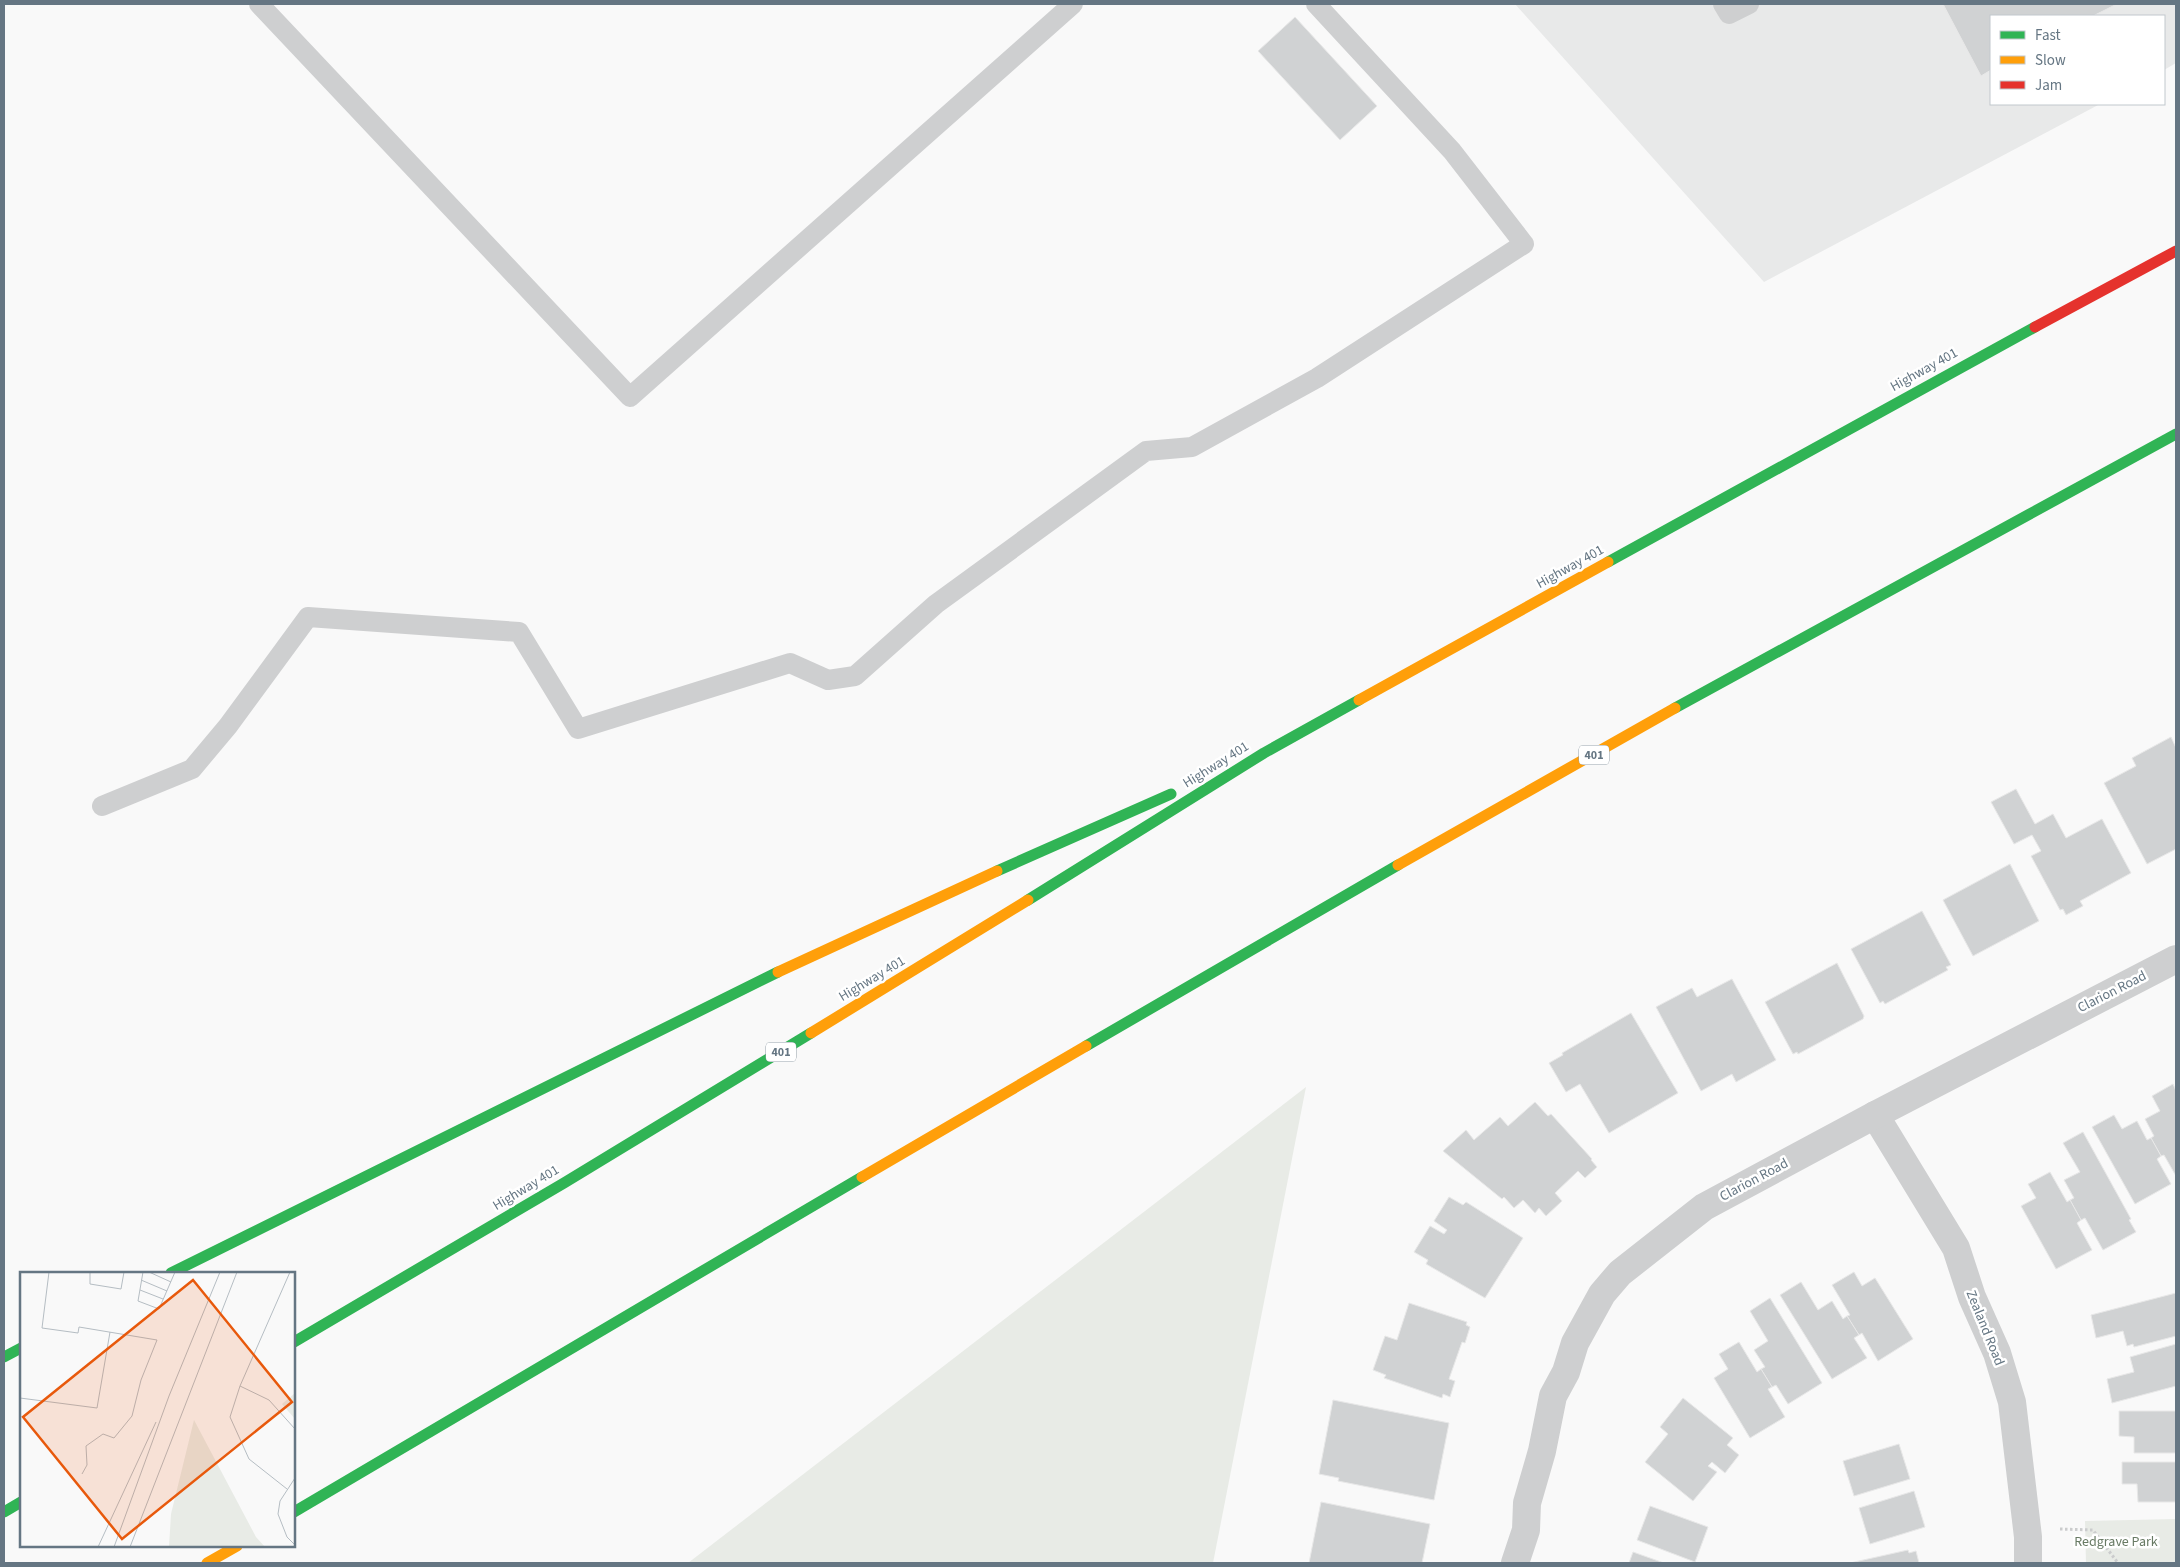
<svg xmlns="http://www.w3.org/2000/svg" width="2180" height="1567" font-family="'Source Sans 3',sans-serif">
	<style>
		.built { fill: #e8e9e9 }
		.green { fill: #e8ebe6 }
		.building { fill: #d0d2d3; stroke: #e8e8e8 }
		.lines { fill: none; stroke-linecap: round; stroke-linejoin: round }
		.path { stroke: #cbcccd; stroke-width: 3; stroke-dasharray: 2.5 2.5; stroke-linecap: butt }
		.lane { stroke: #cecfd0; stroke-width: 20 }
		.street { stroke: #cecfd0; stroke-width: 28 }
		.fast { stroke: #30b455; stroke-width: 11 }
		.slow { stroke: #ff9f0a; stroke-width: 11 }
		.jam { stroke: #e5322d; stroke-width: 11 }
		.labels { text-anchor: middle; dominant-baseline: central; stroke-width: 5; stroke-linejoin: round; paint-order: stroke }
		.shield { fill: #fff; stroke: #939fa8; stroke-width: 1 }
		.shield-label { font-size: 12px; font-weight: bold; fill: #657683 }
		.street-label { font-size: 14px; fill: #657683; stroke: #fff }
		.park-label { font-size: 14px; fill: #687a64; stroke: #fff }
		.inset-road { fill: none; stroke: #b5bdc3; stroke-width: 1 }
		.view { fill: #e8590c; fill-opacity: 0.15; stroke: #e8590c; stroke-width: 2.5 }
		.inset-edge { fill: none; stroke: #657683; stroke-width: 2.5 }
	</style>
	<rect width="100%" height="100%" fill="#f9f9f9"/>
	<!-- built -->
	<polygon class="built" points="1515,4 2176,4 2176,63 2164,70 2164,16 1991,16 1991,104 2100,104 1764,282"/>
	<!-- green -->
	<g class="green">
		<polygon points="1306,1087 1213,1563 688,1563"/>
		<polygon points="2176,1519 2176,1563 2086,1563 2085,1521"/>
	</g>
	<!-- building -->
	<g class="building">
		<polygon points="1943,4 2117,4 2093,16 1991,16 1991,70 1981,76"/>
		<polygon points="1295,17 1377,106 1340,140 1258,51"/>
		<polygon points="2171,737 2176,748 2176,849 2147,864 2104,783 2136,766 2132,758"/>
		<polygon points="2016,789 2035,824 2053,814 2066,838 2102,819 2131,873 2080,901 2083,906 2066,915 2063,909 2060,910 2031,856 2041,851 2032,835 2014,844 1991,802"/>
		<polygon points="2010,864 2039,921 1973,956 1943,900"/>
		<polygon points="1922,911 1951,965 1946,967 1948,970 1885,1004 1883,1001 1880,1003 1851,949"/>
		<polygon points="1837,963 1864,1016 1863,1019 1798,1054 1797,1052 1793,1054 1765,1002"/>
		<polygon points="1732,979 1776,1060 1736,1082 1732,1074 1701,1091 1656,1007 1692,988 1697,997"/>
		<polygon points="1631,1013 1678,1093 1609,1133 1580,1084 1566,1092 1549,1063 1563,1055 1562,1053"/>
		<polygon points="2173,1084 2176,1091 2176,1176 2164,1155 2161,1156 2151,1138 2154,1136 2145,1119 2160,1111 2152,1096"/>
		<polygon points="1535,1102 1548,1116 1551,1114 1592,1159 1591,1160 1597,1167 1585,1178 1578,1171 1555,1193 1562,1201 1546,1216 1539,1208 1535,1213 1523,1200 1514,1208 1504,1197 1502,1199 1443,1151 1466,1130 1474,1140 1500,1117 1508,1126"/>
		<polygon points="2114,1115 2122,1129 2137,1121 2147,1140 2151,1138 2161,1156 2157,1159 2171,1184 2135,1204 2092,1127"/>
		<polygon points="2083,1132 2131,1219 2129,1220 2136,1232 2103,1250 2085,1218 2081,1220 2070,1200 2074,1198 2064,1180 2080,1172 2063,1143"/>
		<polygon points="2050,1172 2067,1202 2070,1200 2081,1220 2077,1223 2092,1250 2056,1269 2021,1206 2036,1198 2028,1184"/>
		<polygon points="1449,1197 1463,1205 1466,1202 1523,1238 1485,1298 1426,1264 1428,1260 1414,1252 1430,1226 1444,1234 1447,1230 1434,1221"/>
		<polygon points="1854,1272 1862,1286 1875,1278 1913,1339 1878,1361 1862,1333 1859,1335 1847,1316 1850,1315 1832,1285"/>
		<polygon points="1801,1282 1818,1310 1832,1301 1843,1319 1847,1316 1859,1335 1854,1338 1867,1358 1832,1379 1780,1295"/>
		<polygon points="2176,1293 2176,1336 2134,1347 2133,1344 2127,1346 2123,1331 2096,1338 2091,1315"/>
		<polygon points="1770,1298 1822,1383 1788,1404 1776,1385 1772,1387 1761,1369 1765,1367 1754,1350 1768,1341 1750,1311"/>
		<polygon points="1409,1303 1467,1322 1466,1325 1470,1327 1465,1343 1462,1342 1449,1379 1455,1381 1450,1397 1443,1394 1442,1398 1384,1378 1386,1375 1373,1370 1385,1336 1397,1340"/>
		<polygon points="1739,1342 1757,1372 1761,1369 1772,1387 1768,1389 1785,1417 1750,1438 1714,1378 1728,1369 1719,1354"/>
		<polygon points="2176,1344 2176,1386 2112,1403 2107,1379 2134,1372 2130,1357"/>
		<polygon points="1683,1398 1733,1438 1727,1445 1739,1455 1725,1473 1712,1462 1708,1466 1717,1472 1693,1501 1645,1462 1668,1434 1660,1427"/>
		<polygon points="1333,1400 1449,1423 1434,1500 1338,1481 1339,1478 1319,1474"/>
		<polygon points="2119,1411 2176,1411 2176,1453 2134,1453 2134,1437 2119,1436"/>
		<polygon points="1899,1444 1910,1479 1854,1496 1843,1461"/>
		<polygon points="2122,1462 2176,1462 2176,1502 2138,1502 2137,1484 2122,1484"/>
		<polygon points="1914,1491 1925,1527 1870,1544 1859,1508"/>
		<polygon points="1321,1502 1430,1524 1422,1563 1309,1563"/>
		<polygon points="1650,1506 1708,1527 1695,1562 1637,1540"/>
		<polygon points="1908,1550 1909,1553 1916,1551 1919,1563 1850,1563"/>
		<polygon points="1633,1552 1664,1563 1629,1563"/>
	</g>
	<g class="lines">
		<!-- path -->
		<polyline class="path" points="2060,1529 2093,1530 2118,1563"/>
		<!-- lane -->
		<g class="lane">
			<polyline points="259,4 630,397 1073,4"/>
			<polyline points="1723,4 1729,14 1749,4"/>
			<polyline points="102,806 192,769 228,726 308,617 519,632 578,729 790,663 828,680 855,676 936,604 1146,451 1192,447 1317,378 1524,244 1452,151 1316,4"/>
		</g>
		<!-- street -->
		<g class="street">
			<polyline points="1875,1115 1956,1248 1972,1297 1997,1353 2012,1402 2028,1537 2028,1563"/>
			<polyline points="1515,1563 1526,1530 1527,1503 1542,1451 1553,1396 1566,1372 1575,1343 1602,1294 1620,1273 1704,1207 1875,1115 2176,959"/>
		</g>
		<!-- fast -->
		<g class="fast">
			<polyline points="1608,562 2035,327"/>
			<polyline points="1675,708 2176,434"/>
			<polyline points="997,871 1171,794"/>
			<polyline points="1028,900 1264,753 1359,700"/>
			<polyline points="1086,1046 1398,865"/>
			<polyline points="171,1273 778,972"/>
			<polyline points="294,1342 564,1183 811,1033"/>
			<polyline points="4,1357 21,1348"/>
			<polyline points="4,1512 21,1502"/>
			<polyline points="294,1512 862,1177"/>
		</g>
		<!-- slow -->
		<g class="slow">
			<polyline points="1359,700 1608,562"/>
			<polyline points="1398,865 1675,708"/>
			<polyline points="778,972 997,871"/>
			<polyline points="811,1033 1028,900"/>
			<polyline points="862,1177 1086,1046"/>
			<polyline points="207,1563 237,1546"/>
		</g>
		<!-- jam -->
		<polyline class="jam" points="2035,327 2176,251"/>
	</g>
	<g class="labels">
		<!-- shield labels -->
		<g class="shield">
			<rect x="1579" y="745.5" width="30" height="19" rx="4"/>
			<rect x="766" y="1042.5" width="30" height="19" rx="4"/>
		</g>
		<g class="shield-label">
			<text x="1594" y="755">401</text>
			<text x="781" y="1052">401</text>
		</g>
		<!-- street labels -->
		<g class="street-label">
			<text transform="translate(1924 370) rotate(-29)">Highway 401</text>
			<text transform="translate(1570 567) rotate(-29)">Highway 401</text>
			<text transform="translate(1216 765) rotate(-32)">Highway 401</text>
			<text transform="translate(872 979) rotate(-31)">Highway 401</text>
			<text transform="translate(2112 992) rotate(-27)">Clarion Road</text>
			<text transform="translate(1754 1180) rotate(-28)">Clarion Road</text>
			<text transform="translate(526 1188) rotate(-31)">Highway 401</text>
			<text transform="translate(1985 1328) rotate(68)">Zealand Road</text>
		</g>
		<!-- park labels -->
		<g class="park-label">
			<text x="2116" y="1542">Redgrave Park</text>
		</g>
	</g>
	<!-- overview -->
	<g transform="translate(20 1272)">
		<rect width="275" height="275" fill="#f9f9f9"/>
		<path d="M275 121V147L262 132ZM174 148 236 265 245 275H149L151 242Z" fill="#e8ebe6"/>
		<path class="inset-road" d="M29 0 22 56 58 61 59 55 137 68 121 108 112 144 94 166 83 162 66 174 67 193 62 202M70 0V12L101 17 104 0M123 0 118 29 139 37 155 0M129 0 151 10M121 8 147 19M120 18 143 27M220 114 249 128 275 157M0 126 77 136 90 60M275 206 260 229 258 242 267 265 275 273M267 217 229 187 210 145 220 114 270 0M78 275 136 150M94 275 149 124 200 0M110 275 217 0"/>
		<path class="view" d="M173 8 272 130 102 267 3 145Z"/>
		<rect width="275" height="275" class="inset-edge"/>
	</g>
	<!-- border -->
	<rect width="2180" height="1567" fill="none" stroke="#657683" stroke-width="10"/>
	<!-- legend -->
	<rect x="1990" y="15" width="175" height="90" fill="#ffffff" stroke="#c1c8cd"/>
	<rect x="2000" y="31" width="25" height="8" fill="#30b455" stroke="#c1c8cd"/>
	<text x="2035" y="40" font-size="15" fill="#657683">Fast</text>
	<rect x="2000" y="56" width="25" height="8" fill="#ff9f0a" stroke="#c1c8cd"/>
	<text x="2035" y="65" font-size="15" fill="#657683">Slow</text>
	<rect x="2000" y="81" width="25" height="8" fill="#e5322d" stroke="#c1c8cd"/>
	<text x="2035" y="90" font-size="15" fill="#657683">Jam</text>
</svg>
